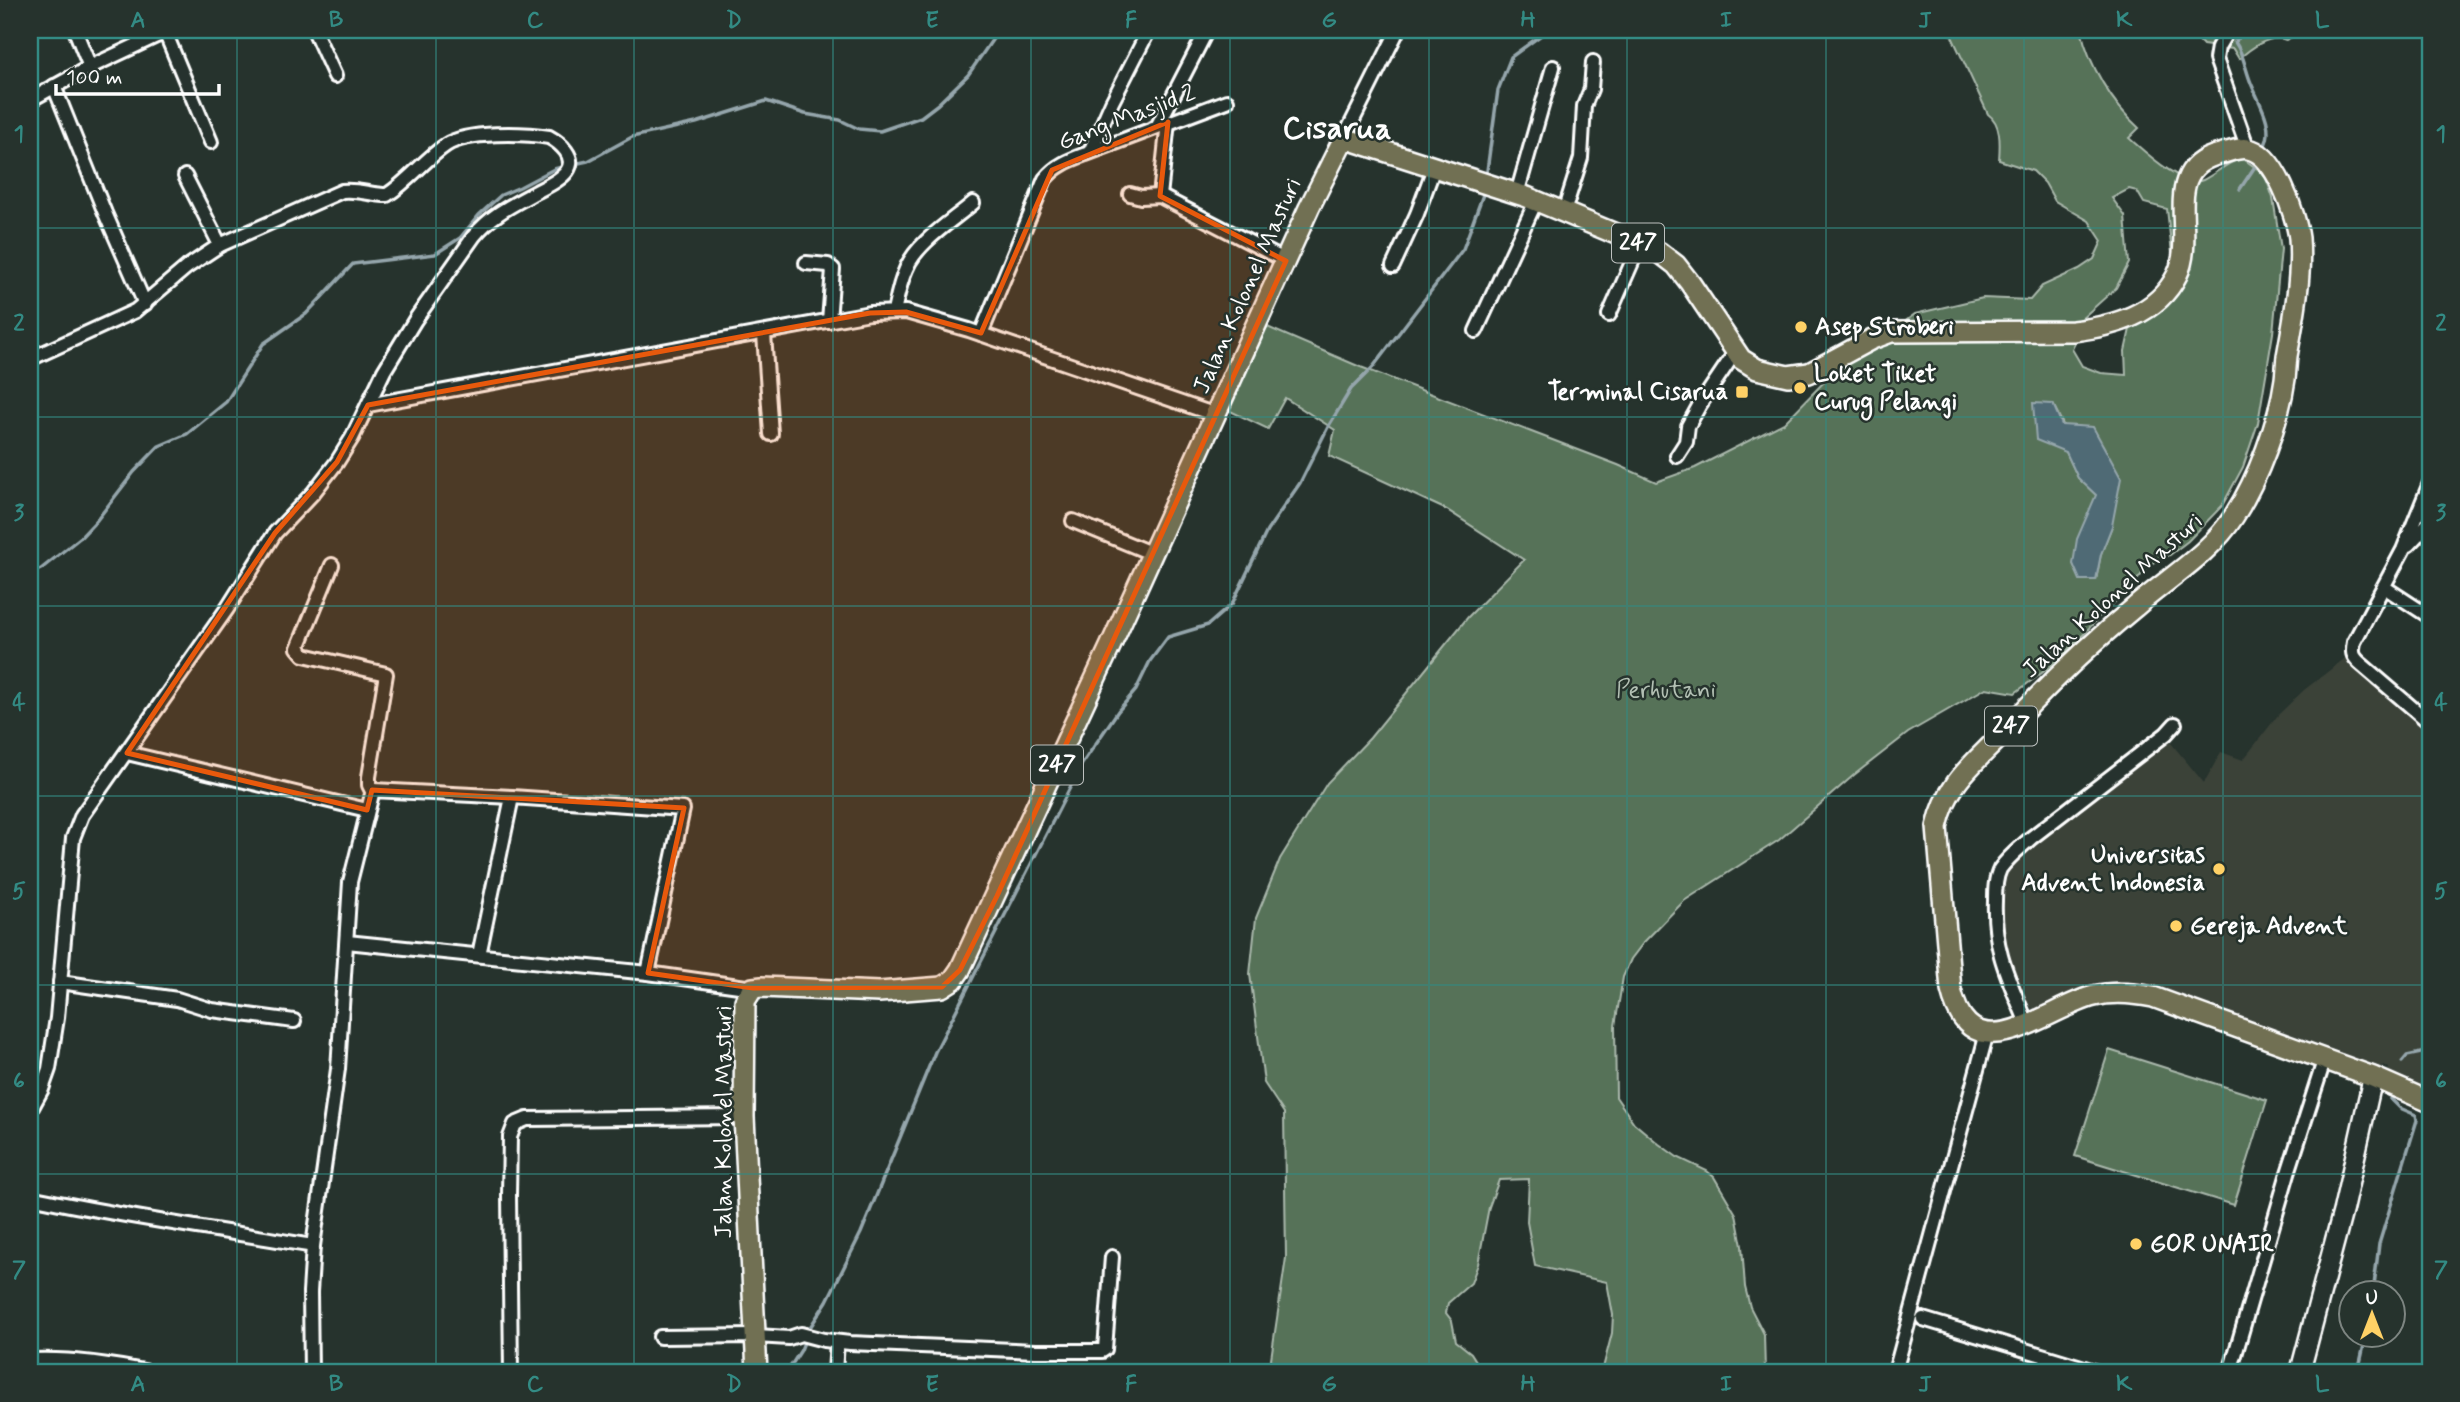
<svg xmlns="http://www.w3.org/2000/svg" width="2460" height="1402" font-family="Mynerve,sans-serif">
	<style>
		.built { fill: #3b4239 }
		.green { fill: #567259; stroke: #aab8ac; stroke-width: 2; fill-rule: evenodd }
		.water { fill: #4f6b75; stroke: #95a6ac; stroke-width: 2 }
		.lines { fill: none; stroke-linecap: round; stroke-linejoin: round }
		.stream { stroke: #95a6ac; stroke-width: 3.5 }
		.street-casing { stroke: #fff; stroke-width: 18 }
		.secondary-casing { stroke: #fff; stroke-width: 23 }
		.primary-casing { stroke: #fff; stroke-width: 24 }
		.street { stroke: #26332d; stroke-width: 12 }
		.secondary { stroke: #26332d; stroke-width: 18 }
		.primary { stroke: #716f52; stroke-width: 19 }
		.marked { fill: #e8590c; fill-opacity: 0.2; stroke: #e8590c; stroke-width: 5; stroke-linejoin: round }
		.grid { fill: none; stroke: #338b84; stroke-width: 2; stroke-opacity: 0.55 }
		.poi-dot { fill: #ffd166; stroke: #26332d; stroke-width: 2.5 }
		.labels { text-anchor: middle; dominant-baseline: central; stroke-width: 5; stroke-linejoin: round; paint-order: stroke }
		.shield { fill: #26332d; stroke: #bec2c0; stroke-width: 2 }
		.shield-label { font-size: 23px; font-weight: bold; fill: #fff }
		.street-label { font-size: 24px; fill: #fff; stroke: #26332d }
		.poi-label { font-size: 24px; font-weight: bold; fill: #fff; stroke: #26332d; text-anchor: start }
		.park-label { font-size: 24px; fill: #b3c0b4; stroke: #26332d }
		.district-label { font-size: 32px; font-weight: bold; fill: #fff; stroke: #26332d }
		.neatline { fill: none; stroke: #338b84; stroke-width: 2.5 }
		.grid-label { font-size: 23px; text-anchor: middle; font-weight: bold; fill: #338b84 }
	</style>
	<rect width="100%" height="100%" fill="#26332d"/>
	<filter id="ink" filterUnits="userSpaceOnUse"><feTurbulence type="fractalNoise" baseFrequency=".0143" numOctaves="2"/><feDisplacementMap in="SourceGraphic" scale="14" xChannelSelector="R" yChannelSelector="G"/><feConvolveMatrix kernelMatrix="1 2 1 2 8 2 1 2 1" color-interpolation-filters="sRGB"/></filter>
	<g filter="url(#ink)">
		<!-- built -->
		<polygon class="built" points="2348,656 2430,735 2430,1094 2387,1077 2389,1068 2384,1065 2379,1068 2373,1065 2367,1072 2166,996 2123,982 2106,981 2093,983 2033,1010 2013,981 2005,956 2000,925 2000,899 2003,877 2013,861 2029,846 2166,737 2204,783 2221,752 2243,760 2279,714 2304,690"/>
		<!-- green -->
		<g class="green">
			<path d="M1949 30H2081C2089 65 2112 104 2139 128L2129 138C2143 150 2184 189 2203 180 2217 173 2226 163 2242 158L2259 170 2266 178 2273 198 2281 249 2273 333 2258 423 2243 467 2222 506 2188 541 2170 555 2150 564 2129 590 2103 612 2084 634 2051 666 2015 693 1986 688 1908 733 1854 775 1779 840 1684 901 1644 942 1631 959 1623 977 1615 1026 1616 1097 1634 1123 1659 1144 1677 1157 1707 1171 1714 1177 1736 1214 1742 1246 1745 1287 1750 1307 1764 1334 1765 1372H1602L1612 1333 1613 1315 1607 1282 1535 1266 1527 1222 1529 1179 1499 1180 1489 1207 1478 1264 1471 1283 1448 1303 1446 1313 1452 1321 1456 1341 1471 1353 1483 1372H1269L1286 1258 1284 1113 1264 1083 1250 974 1256 918 1280 859 1327 783 1370 738 1468 617 1524 560 1447 510 1329 456 1335 430 1285 398 1268 429 1226 409 1265 326 1358 366 1618 465 1656 482 1695 468 1784 423 1823 383 1915 314 1983 298 2030 300 2042 286 2079 269 2094 259 2102 241 2089 221 2055 201 2045 183 2033 171 1999 160C2000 145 2002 124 1988 114ZM2129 189 2137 191 2144 203 2167 209 2173 263 2144 317 2130 329 2125 351 2126 375 2101 373 2082 366 2072 349 2076 341 2079 321 2116 288 2129 263 2125 216 2112 198ZM2053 404 2112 526 2101 554 2096 580V495L2078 478 2066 452Z"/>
			<path d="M2194 30H2306L2286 40C2269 34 2251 48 2239 59L2233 49 2203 45 2193 34Z"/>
			<polygon points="2109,1050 2267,1100 2234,1205 2075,1156"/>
		</g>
		<!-- water -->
		<polygon class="water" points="2033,403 2053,404 2062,425 2093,427 2121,478 2112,526 2101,554 2096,580 2080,580 2073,564 2077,539 2096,495 2078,478 2066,452 2036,440"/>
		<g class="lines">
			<!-- stream -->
			<g class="stream">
				<path d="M2243 30 2235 42C2244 55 2245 68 2251 83 2258 101 2275 126 2265 145"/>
				<polyline points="574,164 588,161 632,137 696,123 766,101 805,114 840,120 859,129 880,131 921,117 938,104 968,75 999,30"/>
				<polyline points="1486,178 1498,90 1511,57 1548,30"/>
				<polyline points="2240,189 2254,168"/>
				<polyline points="30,574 41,569 81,537 97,520 134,472 159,446 187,434 226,402 263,344 306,314 353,264 435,254 460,238 479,215 501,195 520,187 554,169 566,166"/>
				<polyline points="2402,1062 2407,1056 2430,1051"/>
				<polyline points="2373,1294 2379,1244 2417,1120 2416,1115 2400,1108 2391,1099"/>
				<polyline points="787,1372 801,1350 809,1329 827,1301 861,1233 935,1052 1082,764 1118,711 1136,690 1150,661 1168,637 1208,625 1232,604 1267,531 1300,483 1328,427 1351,389 1373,367 1463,249 1485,189"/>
				<polyline points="2358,1372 2366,1336"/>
			</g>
			<!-- street casing -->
			<g class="street-casing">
				<g id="street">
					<polyline points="75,30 90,67"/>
					<polyline points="314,30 335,76"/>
					<polyline points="2228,30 2218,47 2216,59 2248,149"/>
					<polyline points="165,32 211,142"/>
					<polyline points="54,86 105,213 145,304"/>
					<polyline points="30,100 90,67 169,30"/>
					<polyline points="1158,125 1207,30"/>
					<polyline points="1344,138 1398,30"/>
					<polyline points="1090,152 1112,102 1149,30"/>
					<polyline points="185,176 220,245"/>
					<polyline points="1130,194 1141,197 1160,196 1286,261"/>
					<polyline points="1517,194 1553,67"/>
					<polyline points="1160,196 1168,122"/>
					<polyline points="1564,212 1581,158 1584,106 1591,89 1593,62"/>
					<polyline points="806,263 828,265 833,269 829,321"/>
					<polyline points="1393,266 1417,214 1434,168"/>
					<path d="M894 312C897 298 900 282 906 269 916 243 952 221 973 203"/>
					<polyline points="1609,315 1640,244"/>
					<polyline points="1476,331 1536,201"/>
					<polyline points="764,334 771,434"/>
					<path d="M981 334 1045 179C1056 165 1070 160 1086 154L1227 101"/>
					<path d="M30 359 135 311 187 267 220 245 342 191C357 189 372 195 387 195 409 181 425 159 446 145 467 131 524 133 549 137 560 143 577 157 567 171 561 180 545 187 536 192 512 205 491 215 474 236L415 320 384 371 352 438 337 462 313 493 275 533 227 609 82 815 73 838 57 1018 49 1069 42 1089 30 1111"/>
					<polyline points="368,405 870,313 906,312 969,330 1216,415"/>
					<polyline points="1677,456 1686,442 1688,426 1699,406 1736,351"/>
					<path d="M2430 483 2403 550 2354 642C2352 652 2352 656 2360 663L2430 723"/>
					<polyline points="1073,521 1153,554"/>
					<polyline points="2408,545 2430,522"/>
					<polyline points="332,565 298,648 304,655 386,674 369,777 369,785 372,791"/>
					<polyline points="2384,587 2430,617"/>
					<polyline points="127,753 367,810"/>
					<polyline points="512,797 683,809 648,973"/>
					<polyline points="347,942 648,973 753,988"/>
					<polyline points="60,982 177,999 212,1010 294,1021"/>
					<path d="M2028 1026C2010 981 1993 952 1995 901 1995 891 1995 879 2000 869 2008 857 2020 848 2031 838L2166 734 2175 724"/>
					<path d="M30 1197C124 1217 219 1230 313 1246"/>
					<polyline points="1923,1319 2098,1372"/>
					<polyline points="660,1337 756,1336 789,1338 801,1334 824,1340 850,1343 1035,1351 1102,1351 1105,1349 1112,1257"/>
					<path d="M30 1360C69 1358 110 1364 149 1372"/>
					<polyline points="311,1372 310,1292 313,1246 338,1069 350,882 373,790 512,797 479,955"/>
					<polyline points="511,1372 509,1195 510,1137 515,1124 527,1119 744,1117"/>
					<polyline points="835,1372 837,1342"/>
					<polyline points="1895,1372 1987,1033"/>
					<polyline points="2230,1372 2288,1173 2324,1061"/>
				</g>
			</g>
			<!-- secondary casing -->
			<g class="secondary-casing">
				<polyline id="secondary" points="2300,1372 2343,1210 2373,1077"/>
			</g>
			<!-- primary casing -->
			<g class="primary-casing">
				<path id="primary" d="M757 1372 744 1117 745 1001 753 988 762 987 879 992 942 987 953 980 960 970 1110 647 1309 208 1344 138 1527 197 1659 252 1676 265 1690 283 1741 359 1757 369 1788 376 1809 373 1872 339 1891 332 2073 331C2114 326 2157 315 2177 275 2198 233 2158 169 2220 154 2228 152 2240 147 2248 149 2275 153 2296 215 2299 238 2302 277 2294 318 2287 356 2286 364 2286 371 2285 379 2279 422 2258 479 2234 516 2210 554 2168 578 2135 607 2090 644 2048 685 2008 728 1978 761 1947 780 1937 827L1951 990C1972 1077 2046 1008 2094 996 2114 991 2133 993 2153 997L2373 1077 2430 1102"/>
			</g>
			<!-- street -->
			<use href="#street" class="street"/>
			<!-- secondary -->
			<use href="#secondary" class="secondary"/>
			<!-- primary -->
			<use href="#primary" class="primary"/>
		</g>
	</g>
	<!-- marked area -->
	<path class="marked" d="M1168 122 1160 196 1286 261 997 896 960 970 942 987 753 988 648 973 684 808 372 790 367 810 127 753 275 533 337 462 368 405 870 313 906 312 981 333 1052 170Z"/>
	<!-- grid -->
	<path class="grid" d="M237 30V1372M436 30V1372M634 30V1372M833 30V1372M1031 30V1372M1230 30V1372M1429 30V1372M1627 30V1372M1826 30V1372M2024 30V1372M2223 30V1372M30 228H2430M30 417H2430M30 606H2430M30 796H2430M30 985H2430M30 1174H2430"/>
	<!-- markers -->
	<g class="poi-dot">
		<circle cx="1801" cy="327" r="7"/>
		<circle cx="1800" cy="388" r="7"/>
		<rect x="1735" y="385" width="14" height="14" rx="3.5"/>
		<circle cx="2219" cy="869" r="7"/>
		<circle cx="2176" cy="926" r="7"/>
		<circle cx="2136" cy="1244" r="7"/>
	</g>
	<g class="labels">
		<!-- shield labels -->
		<g class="shield">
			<rect x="1612" y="223.5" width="52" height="39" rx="5"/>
			<rect x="1985" y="706.5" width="52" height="39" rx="5"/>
			<rect x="1031" y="745.5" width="52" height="39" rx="5"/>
		</g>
		<g class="shield-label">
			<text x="1638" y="243">247</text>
			<text x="2011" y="726">247</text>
			<text x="1057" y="765">247</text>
		</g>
		<!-- street labels -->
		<g class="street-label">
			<text transform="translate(1127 118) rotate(-21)">Gang Masjid 2</text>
			<text transform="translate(1248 286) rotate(-66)">Jalan Kolonel Masturi</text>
			<text transform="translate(2113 596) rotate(-42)">Jalan Kolonel Masturi</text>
			<text transform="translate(724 1122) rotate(-90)">Jalan Kolonel Masturi</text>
		</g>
		<!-- poi labels -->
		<g class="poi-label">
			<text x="1815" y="327">Asep Stroberi</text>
			<text x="1814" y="374">Loket Tiket<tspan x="1814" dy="28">Curug Pelangi</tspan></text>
			<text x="1728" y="392" text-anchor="end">Terminal Cisarua</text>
			<text x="2205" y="855" text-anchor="end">Universitas<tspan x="2205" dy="28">Advent Indonesia</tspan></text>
			<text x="2190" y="926">Gereja Advent</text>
			<text x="2150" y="1244">GOR UNAIR</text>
		</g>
		<!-- park labels -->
		<g class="park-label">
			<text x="1666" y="690">Perhutani</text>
		</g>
		<!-- district labels -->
		<g class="district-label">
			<text x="1337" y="129">Cisarua</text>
		</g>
	</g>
	<!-- margin -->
	<rect width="2460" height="1402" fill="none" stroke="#26332d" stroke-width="77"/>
	<!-- north arrow -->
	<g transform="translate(2372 1314)"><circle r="33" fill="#26332d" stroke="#7d8581" stroke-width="2"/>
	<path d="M0-5L12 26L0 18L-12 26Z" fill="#ffd166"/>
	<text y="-10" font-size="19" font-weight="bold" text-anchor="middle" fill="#ffffff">U</text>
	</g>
	<!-- scale -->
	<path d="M56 84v10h163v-10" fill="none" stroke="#ffffff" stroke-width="3.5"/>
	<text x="66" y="84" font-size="21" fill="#ffffff" stroke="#26332d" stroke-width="5" paint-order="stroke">100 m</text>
	<rect x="38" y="38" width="2384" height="1326" class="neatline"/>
	<g class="grid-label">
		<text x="138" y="27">A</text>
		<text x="336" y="27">B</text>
		<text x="535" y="27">C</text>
		<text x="734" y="27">D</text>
		<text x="932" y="27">E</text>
		<text x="1131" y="27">F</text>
		<text x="1329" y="27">G</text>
		<text x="1528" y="27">H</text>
		<text x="1726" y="27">I</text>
		<text x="1925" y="27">J</text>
		<text x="2124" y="27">K</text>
		<text x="2322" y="27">L</text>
		<text x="19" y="141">1</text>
		<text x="2441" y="141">1</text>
		<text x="19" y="330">2</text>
		<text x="2441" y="330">2</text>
		<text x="19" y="520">3</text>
		<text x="2441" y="520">3</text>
		<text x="19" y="709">4</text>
		<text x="2441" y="709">4</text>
		<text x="19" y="898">5</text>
		<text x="2441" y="898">5</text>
		<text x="19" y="1088">6</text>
		<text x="2441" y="1088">6</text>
		<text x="19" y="1277">7</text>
		<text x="2441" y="1277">7</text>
		<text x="138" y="1391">A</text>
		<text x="336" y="1391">B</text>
		<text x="535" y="1391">C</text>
		<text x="734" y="1391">D</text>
		<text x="932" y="1391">E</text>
		<text x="1131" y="1391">F</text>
		<text x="1329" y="1391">G</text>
		<text x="1528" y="1391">H</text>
		<text x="1726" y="1391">I</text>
		<text x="1925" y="1391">J</text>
		<text x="2124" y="1391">K</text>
		<text x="2322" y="1391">L</text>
	</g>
</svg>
